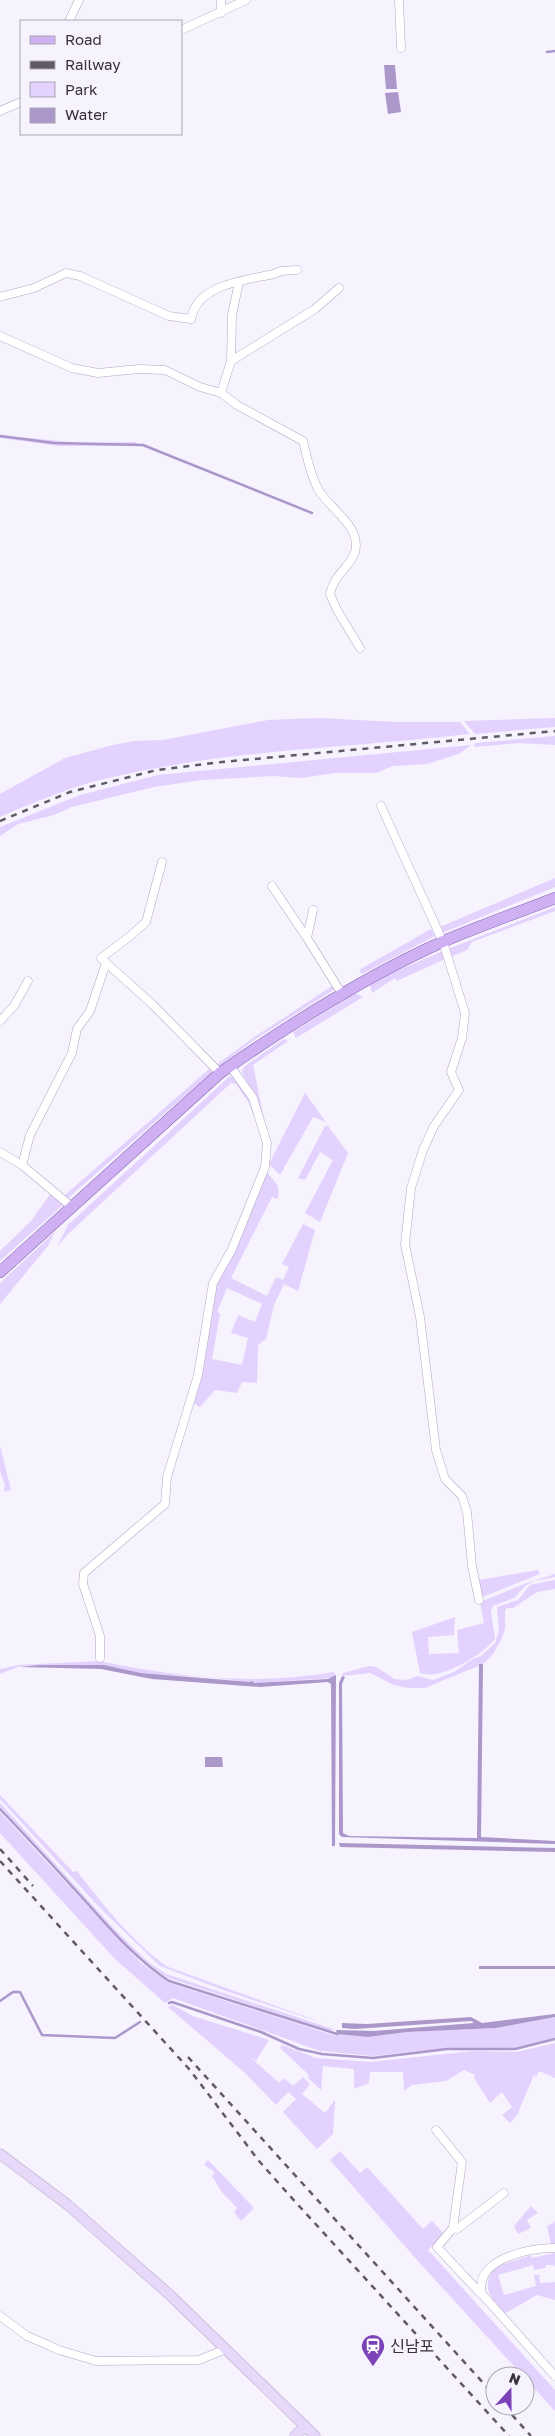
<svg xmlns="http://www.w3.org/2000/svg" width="555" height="2436" font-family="'Golos Text','Noto Sans KR',sans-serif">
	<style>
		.green { fill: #e3d2fe; fill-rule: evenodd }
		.water { fill: #ab97ca }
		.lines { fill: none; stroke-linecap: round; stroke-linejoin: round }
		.stream { stroke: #ab97ca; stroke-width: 2.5 }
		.street-casing { stroke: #b2a7c4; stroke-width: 9 }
		.secondary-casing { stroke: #b2a7c4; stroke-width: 11 }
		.primary-casing { stroke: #8462ae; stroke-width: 12 }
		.street { stroke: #fff; stroke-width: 8 }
		.secondary { stroke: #e7d8f9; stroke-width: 10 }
		.primary { stroke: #ceb0f3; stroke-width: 11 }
		.rail { stroke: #5f5a66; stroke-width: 2.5; stroke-dasharray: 6 6; stroke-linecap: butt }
		.labels { text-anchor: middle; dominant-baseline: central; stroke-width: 5; stroke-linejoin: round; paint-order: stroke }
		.poi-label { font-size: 16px; fill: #36313d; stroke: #f6f2fe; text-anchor: start }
	</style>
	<rect width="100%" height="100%" fill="#f6f2fe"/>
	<!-- green -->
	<g class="green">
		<polygon points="0,435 79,443 136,442 137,446 60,446 0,438"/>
		<path d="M318 718 396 722H460L470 734C347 748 220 750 100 780 66 789 32 803 0 817V794L65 758 113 745 134 741 163 740 268 720Z"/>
		<polygon points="555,718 555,727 475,734 464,721"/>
		<polygon points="555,736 555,745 518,743 474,747 475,743"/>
		<polygon points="471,745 459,754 427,764 393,766 376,773 334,773 302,778 273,776 201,780 154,787 72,807 54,815 18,824 0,836 0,827 80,795 158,775"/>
		<polygon points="555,878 555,887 442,933 440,927"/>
		<polygon points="555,907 555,911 472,942 467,950 450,957 448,949"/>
		<polygon points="431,929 435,936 362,974 359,970"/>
		<polygon points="443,951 445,959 397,981 395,978 372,993 370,985 396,971"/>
		<polygon points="332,986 335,989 254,1040 218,1067 216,1065 253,1038"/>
		<polygon points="355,993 363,997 296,1038 293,1032"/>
		<polygon points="284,1039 288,1041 253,1065 265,1124 256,1098 242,1073 243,1068 249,1063"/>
		<polygon points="209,1069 212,1072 67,1199 64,1196"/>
		<path d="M230 1076C250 1085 258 1123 264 1143L249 1103 236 1084 231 1083 68 1234 57 1247 68 1225Z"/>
		<polygon points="305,1093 326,1122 313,1117 280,1175 269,1164"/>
		<polygon points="325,1126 328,1126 348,1153 320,1222 305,1213 333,1160 320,1152 305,1180 298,1178"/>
		<path d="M266 1172C274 1180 282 1187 277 1199L272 1197 231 1278 267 1296 276 1277 283 1280 289 1267 282 1264 303 1224 315 1230 298 1291 284 1284 274 1305 266 1339 258 1345 257 1383 242 1382 237 1393 215 1390 200 1407 192 1402 215 1283ZM227 1288 262 1304 255 1322 238 1315 231 1333 248 1338 242 1365 212 1359 220 1314 217 1312Z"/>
		<polygon points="51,1193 65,1203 0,1261 0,1251 31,1221"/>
		<polygon points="55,1232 48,1246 0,1304 0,1283"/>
		<polygon points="0,1446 11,1490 4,1492 5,1485 0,1471"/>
		<polygon points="538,1570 540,1574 480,1598 478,1580"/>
		<path d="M555 1574V1577L534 1581 525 1586 514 1598 493 1606 491 1611 495 1639C482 1655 441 1681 420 1673L412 1632 455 1617 454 1635 428 1637 429 1654 459 1653 457 1630 484 1623 480 1602 524 1584Z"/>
		<polygon points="555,1580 555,1589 537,1592 513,1608 507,1608 505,1611 505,1629 501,1640 493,1654 483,1664 437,1683 425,1688 408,1688 394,1685 370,1673 342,1676 343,1673 369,1666 376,1667 395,1679 407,1680 418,1676 433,1680 454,1672 473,1659 481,1656 495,1643 499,1631 497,1607 518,1600 530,1585"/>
		<path d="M99 1661C175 1677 256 1686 334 1672L335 1675 333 1678 254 1683 218 1678 141 1673 104 1665 20 1666 0 1674V1669L19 1665Z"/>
		<path d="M0 1795 73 1872 77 1871C103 1905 132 1942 168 1967L326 2024 226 1991 160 1966 100 1908 0 1799Z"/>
		<path d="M0 1803 117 1932 147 1961 166 1974 336 2030H327L169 1978C137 1959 113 1930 88 1902 59 1870 30 1838 0 1807Z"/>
		<polygon points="0,1812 141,1963 169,1983 336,2036 337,2034 368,2037 407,2032 496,2028 555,2017 555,2038 515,2048 447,2048 373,2056 320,2051 173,1998 165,2003 115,1959 0,1833"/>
		<polygon points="173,2005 193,2016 269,2040 256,2061 250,2057 279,2083 284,2078 293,2086 303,2077 310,2084 302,2094 325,2113 335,2100 333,2134 317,2149 283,2112 296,2099 288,2092 276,2105 245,2073 168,2007"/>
		<polygon points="555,2043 555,2078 539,2071 536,2077 534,2075 517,2115 510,2123 502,2115 512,2107 502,2092 490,2103 474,2078 475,2075 464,2070 446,2081 412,2085 404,2091 403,2072 370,2072 369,2083 354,2089 354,2069 323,2066 321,2090 308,2078 308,2074 280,2048 282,2045 316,2058 370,2062 473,2051 517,2052"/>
		<polygon points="340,2151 360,2173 367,2167 423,2229 432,2221 444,2234 428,2250 555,2390 555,2411 417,2260 330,2160"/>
		<polygon points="208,2160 254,2208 241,2221 234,2212 237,2208 221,2191 212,2176 215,2172 204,2165"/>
		<polygon points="531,2206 538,2213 527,2220 531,2228 518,2234 514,2226"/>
		<polygon points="555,2220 555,2245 551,2245 547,2226 554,2223"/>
		<path d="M555 2253V2267L554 2265H546L545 2268 534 2270 533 2265 498 2275 504 2295 536 2286 534 2275H539L540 2283 555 2282V2300L537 2295 504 2314C491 2296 480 2289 495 2267L531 2255 532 2258Z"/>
	</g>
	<!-- water -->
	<g class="water">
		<polygon points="384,65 395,65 397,89 386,89"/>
		<polygon points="398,92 401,112 388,114 385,93"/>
		<polygon points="479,1664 483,1664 481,1837 555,1841 555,1844 342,1837 339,1834 339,1683 342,1676 345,1677 342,1684 343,1833 349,1836 477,1838"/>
		<polygon points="40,1665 104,1665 141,1673 250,1682 253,1681 254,1683 328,1679 336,1675 335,1846 332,1846 331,1684 328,1682 260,1687 152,1679 101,1669 19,1667"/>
		<polygon points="205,1757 222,1757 223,1767 205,1767"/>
		<polygon points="339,1843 555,1848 555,1852 340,1847"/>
		<rect x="479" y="1966" width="76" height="3"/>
		<polygon points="555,2014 555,2017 496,2028 407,2032 368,2037 337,2034 336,2030 374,2031 474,2023 471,2021 355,2029 342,2028 342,2023 367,2024 471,2017 482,2023"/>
	</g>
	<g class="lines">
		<!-- stream -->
		<g class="stream">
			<polyline points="547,52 555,51"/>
			<polyline points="0,436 54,443 143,445 312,513"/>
			<path d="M0 1809C30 1840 59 1872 88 1904 113 1932 137 1960 169 1981L337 2034"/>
			<polyline points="0,2001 13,1992 20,1992 42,2035 115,2038 140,2022"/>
			<polyline points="169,2003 172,2002 261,2032 299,2049 322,2054 373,2058 447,2049 515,2049 555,2039"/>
		</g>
		<!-- street casing -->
		<g class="street-casing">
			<g id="street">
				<polyline points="221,0 221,13"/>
				<polyline points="399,0 401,48"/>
				<polyline points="69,21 79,0"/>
				<polyline points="181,30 246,0"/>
				<polyline points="0,111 21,102"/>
				<path d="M0 297 34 288 66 273 80 276 169 316 191 319C197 284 246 280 274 274L281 271 297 270"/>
				<polyline points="0,336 72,368 98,373 139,369 165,370 200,387 221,393 231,361 232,315 239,282"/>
				<polyline points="231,361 315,309 339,288"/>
				<path d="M221 393 237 405 303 441C307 457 310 474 318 489 329 509 362 526 355 552 350 568 335 572 330 594L337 610 360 648"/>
				<polyline points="381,806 443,942 465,1013 462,1038 451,1072 459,1090 434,1126 423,1150 411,1188 405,1244 420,1317 436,1450 445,1479 462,1496 467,1512 472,1566 479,1600"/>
				<polyline points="162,862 146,922 129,937 101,958 153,1005 220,1073"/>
				<polyline points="272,886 307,938"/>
				<polyline points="313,910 307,938 342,994"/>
				<polyline points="0,1021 14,1006 28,981"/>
				<polyline points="0,1152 22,1165 72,1207"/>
				<polyline points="22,1165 30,1135 72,1053 77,1029 90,1011 106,963"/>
				<polyline points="100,1658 100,1636 83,1584 84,1573 165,1504 167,1477 198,1375 213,1283 232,1249 265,1167 267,1143 253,1098 230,1066"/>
				<polyline points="436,2130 462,2162 453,2228 437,2247 480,2293"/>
				<polyline points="453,2228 457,2229 504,2193"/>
				<path d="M555 2248C528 2248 474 2259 482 2294L555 2376"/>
				<polyline points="0,2316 27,2336 41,2342 59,2350 96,2361 199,2360 226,2349"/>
			</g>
		</g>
		<!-- secondary casing -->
		<g class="secondary-casing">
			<g id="secondary">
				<polyline points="0,2154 68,2205 171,2296 315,2436"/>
				<polyline points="295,2436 305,2426"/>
			</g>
		</g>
		<!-- primary casing -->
		<g class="primary-casing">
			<path id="primary" d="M0 1272 220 1073C290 1024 364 977 442 942 479 926 517 913 555 898"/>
		</g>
		<!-- street -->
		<use href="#street" class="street"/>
		<!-- secondary -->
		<use href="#secondary" class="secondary"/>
		<!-- primary -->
		<use href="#primary" class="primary"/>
		<!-- rail -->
		<g class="rail">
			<polyline points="0,821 70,792 157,770 222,762 555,731"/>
			<polyline points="0,1849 33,1886"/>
			<polyline points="0,1861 190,2070 259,2161 290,2196 509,2436"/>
			<polyline points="188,2057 495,2396"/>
			<polyline points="504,2406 531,2436"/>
		</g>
	</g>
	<!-- icons -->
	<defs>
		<g id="station-pin" transform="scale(1.25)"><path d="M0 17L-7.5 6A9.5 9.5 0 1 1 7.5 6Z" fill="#7c43b9" stroke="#f6f2fe"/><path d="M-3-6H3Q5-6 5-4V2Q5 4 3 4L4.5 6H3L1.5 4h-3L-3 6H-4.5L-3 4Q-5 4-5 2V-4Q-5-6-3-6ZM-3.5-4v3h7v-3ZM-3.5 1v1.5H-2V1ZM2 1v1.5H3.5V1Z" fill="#fff"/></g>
	</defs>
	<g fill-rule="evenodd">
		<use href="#station-pin" x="373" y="2346"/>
	</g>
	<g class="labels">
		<!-- poi labels -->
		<g class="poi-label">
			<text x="390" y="2346">신남포</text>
		</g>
	</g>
	<!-- legend -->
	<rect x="20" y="20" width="162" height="115" fill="#f6f2fe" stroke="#a9a5b1"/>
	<rect x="30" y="36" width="25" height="8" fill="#ceb0f3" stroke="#a9a5b1"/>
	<text x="65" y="45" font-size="15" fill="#36313d">Road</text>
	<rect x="30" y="61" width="25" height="8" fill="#5f5a66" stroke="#a9a5b1"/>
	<text x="65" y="70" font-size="15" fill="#36313d">Railway</text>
	<rect x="30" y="82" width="25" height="15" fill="#e3d2fe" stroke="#a9a5b1"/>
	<text x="65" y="95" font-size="15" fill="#36313d">Park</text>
	<rect x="30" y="108" width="25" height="15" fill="#ab97ca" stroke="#a9a5b1"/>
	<text x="65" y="120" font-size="15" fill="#36313d">Water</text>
	<!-- north arrow -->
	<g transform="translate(510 2391) rotate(21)"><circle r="24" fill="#f6f2fe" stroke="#a9a5b1"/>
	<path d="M0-4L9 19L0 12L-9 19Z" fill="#7c43b9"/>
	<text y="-8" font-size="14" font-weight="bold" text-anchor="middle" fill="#36313d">N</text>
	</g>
</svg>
